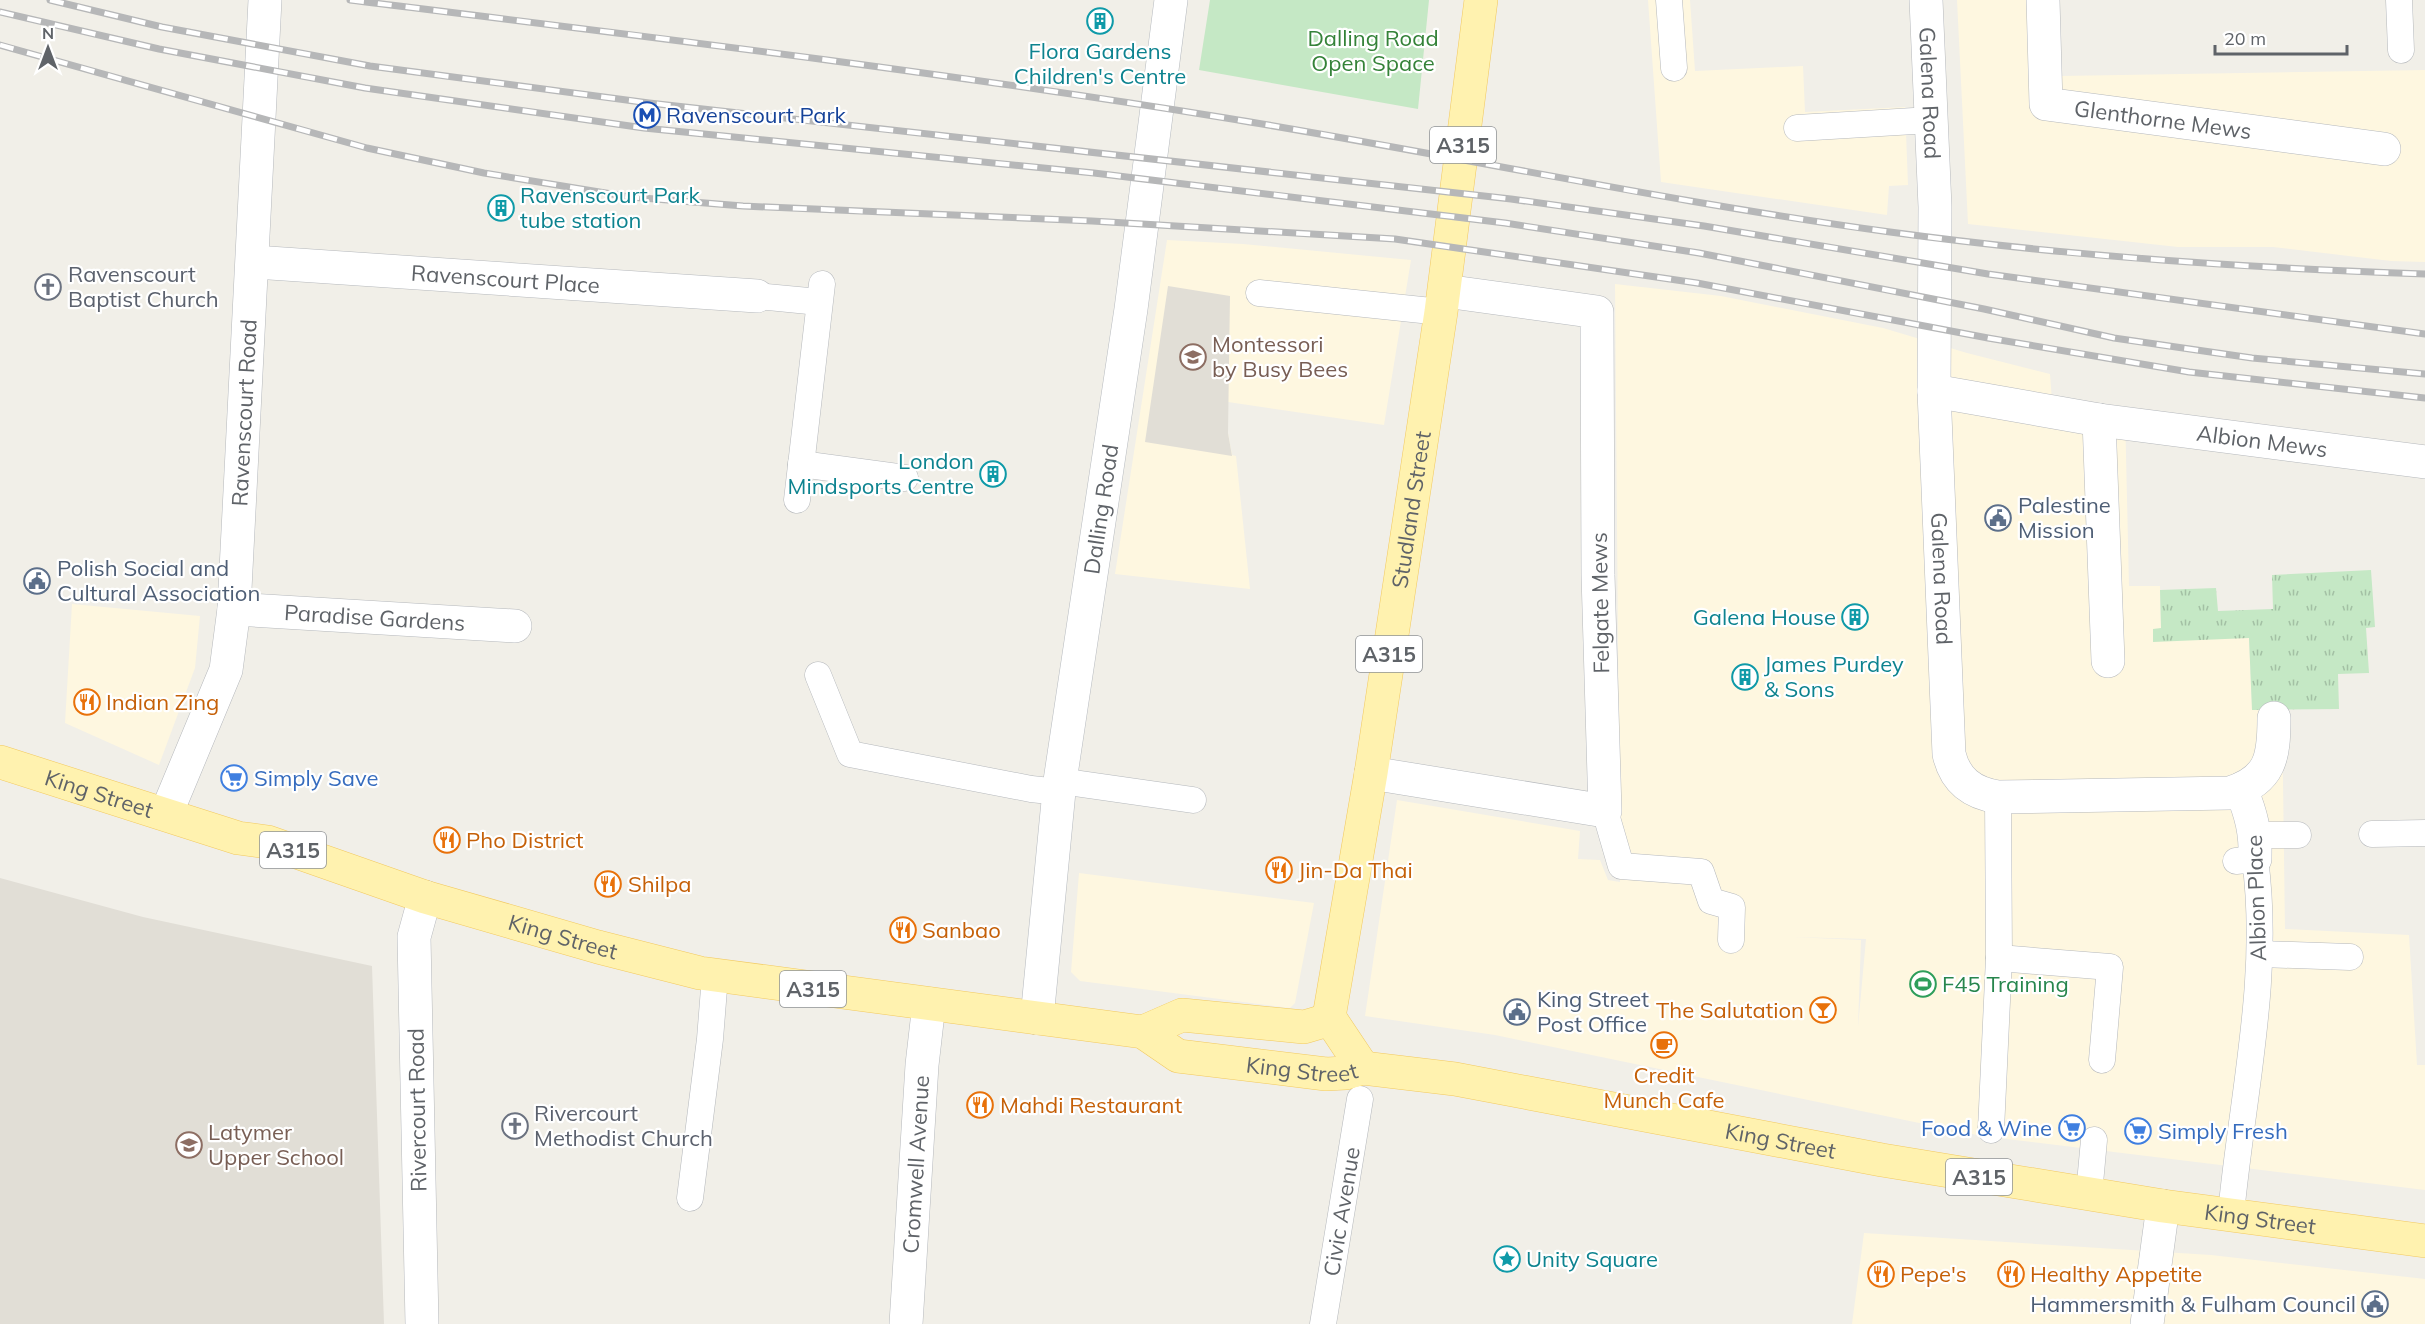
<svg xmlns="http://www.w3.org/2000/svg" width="2425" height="1324" font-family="Mulish,sans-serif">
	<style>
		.commercial { fill: #fef7e0; fill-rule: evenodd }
		.education { fill: #e1ded6 }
		.grass { fill: url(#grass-tufts) }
		.park { fill: #c5e8c5 }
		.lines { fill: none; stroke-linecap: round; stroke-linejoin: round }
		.service-casing { stroke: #b5b8bc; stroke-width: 27 }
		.minor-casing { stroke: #b5b8bc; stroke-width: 34 }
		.secondary-casing { stroke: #b6babf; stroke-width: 34 }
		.primary-casing { stroke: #f2c960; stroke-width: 34 }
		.service { stroke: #fff; stroke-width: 26 }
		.minor { stroke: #fff; stroke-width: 33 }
		.secondary { stroke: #fff; stroke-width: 33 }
		.primary { stroke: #fff2af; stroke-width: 33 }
		.rail-casing { stroke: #b6b7b8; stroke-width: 7 }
		.rail { stroke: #fff; stroke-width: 4.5; stroke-dasharray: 14; stroke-linecap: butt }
		.labels { text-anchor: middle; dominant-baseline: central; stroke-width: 4.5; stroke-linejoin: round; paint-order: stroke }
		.shield { fill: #fff; stroke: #8f9295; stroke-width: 1.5 }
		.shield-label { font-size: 21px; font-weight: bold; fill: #5f6368 }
		.park-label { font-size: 22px; fill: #348238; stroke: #fff }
		.culture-label { font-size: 22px; fill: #0d838f; stroke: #fff; text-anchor: start }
		.street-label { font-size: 22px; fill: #5f6368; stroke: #fff }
		.transit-label { font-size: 22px; fill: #164399; stroke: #fff; text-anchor: start }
		.worship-label { font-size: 22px; fill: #5b616d; stroke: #fff; text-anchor: start }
		.education-label { font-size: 22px; fill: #785e54; stroke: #fff; text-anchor: start }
		.service-label { font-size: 22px; fill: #4e5e75; stroke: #fff; text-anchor: start }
		.food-label { font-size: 22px; fill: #c56008; stroke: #fff; text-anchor: start }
		.shop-label { font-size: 22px; fill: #366cbe; stroke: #fff; text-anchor: start }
		.leisure-label { font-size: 22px; fill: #27864d; stroke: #fff; text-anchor: start }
	</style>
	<defs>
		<pattern id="grass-tufts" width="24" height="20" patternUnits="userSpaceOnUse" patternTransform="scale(1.5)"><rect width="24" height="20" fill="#c5e8c5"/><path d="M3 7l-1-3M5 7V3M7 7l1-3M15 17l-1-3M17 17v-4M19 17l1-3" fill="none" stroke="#a3c0a4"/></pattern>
	</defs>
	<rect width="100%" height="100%" fill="#f1efe8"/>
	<!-- commercial -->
	<g class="commercial">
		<polygon points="1648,0 1690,0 1695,71 1803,66 1805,112 1905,107 1908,185 1889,186 1887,215 1661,182"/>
		<polygon points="1957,0 2058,0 2060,76 2425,70 2425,262 2391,261 2273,247 2178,247 1968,224"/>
		<polygon points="1167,240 1243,244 1411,260 1384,425 1228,402 1228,433 1232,455 1236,456 1250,589 1115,574"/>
		<path d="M1615 284 1721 296 1883 328 1967 353 2050 374 2052 401 2125 411 2129 586H2160L2161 629 2249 638 2252 706 2282 709 2285 929 2409 935 2417 1065H2425V1190L1982 1136 1495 1035 1365 1016 1397 800 1580 831 1578 859 1600 860 1608 880 1620 882ZM1792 937 1866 939 1858 1027 1861 940Z"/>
		<polygon points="72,604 200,616 195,668 159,765 65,723"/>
		<polygon points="1079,873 1314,903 1295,1003 1290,1008 1080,981 1071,972"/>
		<polygon points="1864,1233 2211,1255 2425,1279 2425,1324 1852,1324"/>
	</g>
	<!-- education -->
	<g class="education">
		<polygon points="1168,286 1230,296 1228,433 1232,456 1145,442"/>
		<polygon points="0,878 143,917 372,966 384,1324 0,1324"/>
	</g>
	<!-- grass -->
	<polygon class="grass" points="2371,570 2375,627 2366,628 2369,673 2338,674 2339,709 2252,710 2249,638 2153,642 2153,629 2161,628 2160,590 2216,588 2218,611 2273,609 2272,575"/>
	<!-- park -->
	<polygon class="park" points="1210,0 1429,0 1418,109 1199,70"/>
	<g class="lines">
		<!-- service casing -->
		<g class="service-casing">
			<g id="service">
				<polyline points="1669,0 1674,68"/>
				<polyline points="2399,0 2401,50"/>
				<polyline points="1797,128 1931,120"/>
				<polyline points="1259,293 1441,312"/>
				<polyline points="757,296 819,302"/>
				<polyline points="801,464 905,478"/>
				<polyline points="797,500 822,284"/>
				<polyline points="818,675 850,754 1031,789 1059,792"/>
				<polyline points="1060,781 1193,800"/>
				<polyline points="1605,811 1621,866 1701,872 1711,901 1732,907 1731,940"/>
				<polyline points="2372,834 2425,833"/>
				<polyline points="2256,835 2298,835"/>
				<polyline points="2261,954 2350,957"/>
				<polyline points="1999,958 2110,967 2102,1060"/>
				<polyline points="1991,1130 1999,958 1998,797"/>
				<polyline points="2089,1194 2094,1140"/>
				<polyline points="690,1198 710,1039 715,976"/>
				<path d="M2231 1214C2242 1096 2271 977 2255 859L2236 861"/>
				<path id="s1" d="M1323 1324 1360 1099"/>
			</g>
		</g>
		<!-- minor casing -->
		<g class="minor-casing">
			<g id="minor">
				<path id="s2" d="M1926 0 1935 207 1934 391 1949 754C1955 780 1972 793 1998 797L2230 793C2271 780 2274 757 2274 718"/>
				<path id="s3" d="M2043 0 2046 104 2384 149"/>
				<path id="s4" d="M254 262 757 296"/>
				<path id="s5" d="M1934 391 2099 420 2425 462"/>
				<polyline points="2099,420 2108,661"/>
				<path id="s6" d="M234 609 515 626"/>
				<polyline points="1371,773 1605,811 1598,575 1597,312 1445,291"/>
				<path d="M2241 789C2251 814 2256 832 2255 859"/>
				<path id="s7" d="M166 814 226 670 234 609 265 0"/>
				<polyline points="422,1324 414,937 425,897"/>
				<path id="s8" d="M906 1324 922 1065 929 1004"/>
				<polyline points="2147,1324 2163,1206"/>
			</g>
		</g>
		<!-- secondary casing -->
		<g class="secondary-casing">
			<g id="secondary">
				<path id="s9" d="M1037 1018 1060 781 1131 309 1171 0"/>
			</g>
		</g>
		<!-- primary casing -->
		<g class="primary-casing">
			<g id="primary">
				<path id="s10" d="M0 762 238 838 268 842 425 897 598 947 700 973 1143 1032 1178 1056 1326 1074 1346 1073 1363 1068 1455 1079 1882 1160 2163 1206 2425 1241"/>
				<path id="s11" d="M1329 1017 1371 773 1441 312 1481 0"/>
				<polyline points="1329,1017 1363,1068"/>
				<polyline points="1143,1032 1182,1015 1304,1027 1321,1022 1329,1017"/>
			</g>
		</g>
		<!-- service -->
		<use href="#service" class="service"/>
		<!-- minor -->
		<use href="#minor" class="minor"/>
		<!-- secondary -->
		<use href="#secondary" class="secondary"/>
		<!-- primary -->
		<use href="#primary" class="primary"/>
		<!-- rail casing -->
		<g class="rail-casing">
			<g id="rail">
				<polyline points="50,0 162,27 370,66 649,103 1511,199 1704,226 1988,274 2425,334"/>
				<path d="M350 0C642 36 935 71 1226 118 1448 154 1667 202 1890 232 2067 256 2246 268 2425 274"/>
				<polyline points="0,12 159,49 365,88 644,128 1094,173 1505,223 1699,253 1984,309 2114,338 2252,358 2425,374"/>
				<polyline points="0,45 367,148 484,173 630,197 743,206 1092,221 1395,239 1697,283 1988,338 2189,372 2425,398"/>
			</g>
		</g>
		<!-- rail -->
		<use href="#rail" class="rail"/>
	</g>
	<!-- icons -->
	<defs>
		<g id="building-ring" transform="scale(1.35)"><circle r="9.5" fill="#fff" stroke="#0f9aa8" stroke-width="1.5"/><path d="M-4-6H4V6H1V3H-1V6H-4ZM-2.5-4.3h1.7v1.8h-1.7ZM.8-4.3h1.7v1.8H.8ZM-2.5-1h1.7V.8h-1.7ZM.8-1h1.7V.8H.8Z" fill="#0f9aa8"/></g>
		<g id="metro-ring" transform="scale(1.35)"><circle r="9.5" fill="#fff" stroke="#1a4fb4" stroke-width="1.5"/><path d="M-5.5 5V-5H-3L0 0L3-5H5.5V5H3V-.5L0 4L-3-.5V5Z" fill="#1a4fb4"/></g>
		<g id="church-ring" transform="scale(1.35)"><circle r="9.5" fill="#fff" stroke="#6b7280" stroke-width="1.5"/><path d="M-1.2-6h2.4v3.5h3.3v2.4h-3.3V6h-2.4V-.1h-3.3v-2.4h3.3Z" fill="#6b7280"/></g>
		<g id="school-ring" transform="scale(1.35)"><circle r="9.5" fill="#fff" stroke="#8d6e63" stroke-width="1.5"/><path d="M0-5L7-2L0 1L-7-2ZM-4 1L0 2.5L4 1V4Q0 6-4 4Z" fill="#8d6e63"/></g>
		<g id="civic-ring" transform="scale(1.35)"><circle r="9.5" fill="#fff" stroke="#5c6f8a" stroke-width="1.5"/><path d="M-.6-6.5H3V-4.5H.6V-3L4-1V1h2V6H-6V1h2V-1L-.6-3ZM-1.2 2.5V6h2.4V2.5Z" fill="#5c6f8a"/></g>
		<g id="restaurant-ring" transform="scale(1.35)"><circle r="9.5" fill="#fff" stroke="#e8710a" stroke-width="1.5"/><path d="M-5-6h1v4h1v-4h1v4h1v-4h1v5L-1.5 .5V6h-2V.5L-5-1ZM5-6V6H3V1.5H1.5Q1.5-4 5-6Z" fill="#e8710a"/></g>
		<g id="supermarket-ring" transform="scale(1.35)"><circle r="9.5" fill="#fff" stroke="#3f7fe0" stroke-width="1.5"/><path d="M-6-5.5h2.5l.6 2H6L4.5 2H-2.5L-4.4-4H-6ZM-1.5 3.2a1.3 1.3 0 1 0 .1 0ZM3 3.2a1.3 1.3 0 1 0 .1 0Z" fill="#3f7fe0"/></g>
		<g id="stadium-ring" transform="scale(1.35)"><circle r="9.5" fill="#fff" stroke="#2e9e5b" stroke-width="1.5"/><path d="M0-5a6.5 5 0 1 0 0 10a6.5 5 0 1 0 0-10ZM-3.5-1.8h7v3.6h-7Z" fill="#2e9e5b"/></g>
		<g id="bar-ring" transform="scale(1.35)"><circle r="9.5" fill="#fff" stroke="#e8710a" stroke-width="1.5"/><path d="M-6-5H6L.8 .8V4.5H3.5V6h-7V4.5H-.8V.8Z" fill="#e8710a"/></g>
		<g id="cafe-ring" transform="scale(1.35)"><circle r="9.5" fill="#fff" stroke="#e8710a" stroke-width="1.5"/><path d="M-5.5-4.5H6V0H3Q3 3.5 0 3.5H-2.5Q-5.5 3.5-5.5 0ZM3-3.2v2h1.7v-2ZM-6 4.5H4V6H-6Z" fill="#e8710a"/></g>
		<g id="sight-ring" transform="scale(1.35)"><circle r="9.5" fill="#fff" stroke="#0f9aa8" stroke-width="1.5"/><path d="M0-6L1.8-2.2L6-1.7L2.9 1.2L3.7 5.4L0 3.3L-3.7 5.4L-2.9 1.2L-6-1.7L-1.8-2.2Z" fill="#0f9aa8"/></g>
	</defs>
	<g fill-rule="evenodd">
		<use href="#building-ring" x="1100" y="21"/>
		<use href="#metro-ring" x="647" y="115"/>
		<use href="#building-ring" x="501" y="208"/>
		<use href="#church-ring" x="48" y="287"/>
		<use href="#school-ring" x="1193" y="357"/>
		<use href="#building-ring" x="993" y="474"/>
		<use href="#civic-ring" x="1998" y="518"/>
		<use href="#civic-ring" x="37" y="581"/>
		<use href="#building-ring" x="1855" y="617"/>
		<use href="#building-ring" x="1745" y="677"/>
		<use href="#restaurant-ring" x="87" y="702"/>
		<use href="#supermarket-ring" x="234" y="778"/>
		<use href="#restaurant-ring" x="447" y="840"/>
		<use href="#restaurant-ring" x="1279" y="870"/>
		<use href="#restaurant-ring" x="608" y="884"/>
		<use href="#restaurant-ring" x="903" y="930"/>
		<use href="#stadium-ring" x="1923" y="984"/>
		<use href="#bar-ring" x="1823" y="1010"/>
		<use href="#civic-ring" x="1517" y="1012"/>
		<use href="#cafe-ring" x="1664" y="1045"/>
		<use href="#restaurant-ring" x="980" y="1105"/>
		<use href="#church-ring" x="515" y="1126"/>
		<use href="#supermarket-ring" x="2072" y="1128"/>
		<use href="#supermarket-ring" x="2138" y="1131"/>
		<use href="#school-ring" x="189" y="1145"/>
		<use href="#sight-ring" x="1507" y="1259"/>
		<use href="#restaurant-ring" x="1881" y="1274"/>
		<use href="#restaurant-ring" x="2011" y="1274"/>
		<use href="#civic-ring" x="2375" y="1304"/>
	</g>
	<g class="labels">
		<!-- shield labels -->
		<g class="shield">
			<rect x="1430" y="127" width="66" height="36" rx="4.5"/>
			<rect x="1356" y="636" width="66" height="36" rx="4.5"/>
			<rect x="260" y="832" width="66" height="36" rx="4.5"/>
			<rect x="780" y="971" width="66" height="36" rx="4.5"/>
			<rect x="1946" y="1159" width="66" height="36" rx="4.5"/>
		</g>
		<g class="shield-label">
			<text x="1463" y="145">A315</text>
			<text x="1389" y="654">A315</text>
			<text x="293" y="850">A315</text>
			<text x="813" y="989">A315</text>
			<text x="1979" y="1177">A315</text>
		</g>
		<!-- park labels -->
		<g class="park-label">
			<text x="1373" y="38">Dalling Road<tspan x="1373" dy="25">Open Space</tspan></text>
		</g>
		<!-- culture labels -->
		<g class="culture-label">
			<text x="1100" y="51" text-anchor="middle">Flora Gardens<tspan x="1100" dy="25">Children's Centre</tspan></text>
			<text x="520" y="195">Ravenscourt Park<tspan x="520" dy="25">tube station</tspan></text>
			<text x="974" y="461" text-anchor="end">London<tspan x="974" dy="25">Mindsports Centre</tspan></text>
			<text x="1836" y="617" text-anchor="end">Galena House</text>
			<text x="1764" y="664">James Purdey<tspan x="1764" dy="25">&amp; Sons</tspan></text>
			<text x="1526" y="1259">Unity Square</text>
		</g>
		<!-- street labels -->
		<g class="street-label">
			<text stroke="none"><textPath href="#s2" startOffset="93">Galena Road</textPath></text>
			<text stroke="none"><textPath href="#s3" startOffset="222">Glenthorne Mews</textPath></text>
			<text stroke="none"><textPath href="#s4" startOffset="252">Ravenscourt Place</textPath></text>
			<text stroke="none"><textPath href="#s7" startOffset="414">Ravenscourt Road</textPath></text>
			<text stroke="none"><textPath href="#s5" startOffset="332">Albion Mews</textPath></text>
			<text stroke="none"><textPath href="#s9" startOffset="513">Dalling Road</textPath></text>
			<text stroke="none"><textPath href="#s11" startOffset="514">Studland Street</textPath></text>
			<text stroke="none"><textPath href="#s2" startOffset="579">Galena Road</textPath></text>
			<text transform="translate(1600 603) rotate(-91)">Felgate Mews</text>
			<text stroke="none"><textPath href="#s6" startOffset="141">Paradise Gardens</textPath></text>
			<text stroke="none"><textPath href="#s10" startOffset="104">King Street</textPath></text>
			<text transform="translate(2256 898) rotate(-92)">Albion Place</text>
			<text stroke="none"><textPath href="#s10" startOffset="590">King Street</textPath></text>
			<text stroke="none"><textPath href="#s10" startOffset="1346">King Street</textPath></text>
			<text transform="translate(417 1110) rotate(-91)">Rivercourt Road</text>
			<text stroke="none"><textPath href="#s10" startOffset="1832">King Street</textPath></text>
			<text stroke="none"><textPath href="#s8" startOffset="160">Cromwell Avenue</textPath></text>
			<text stroke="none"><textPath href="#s1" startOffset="114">Civic Avenue</textPath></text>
			<text stroke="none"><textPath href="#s10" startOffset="2318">King Street</textPath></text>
		</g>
		<!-- transit labels -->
		<g class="transit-label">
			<text x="666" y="115">Ravenscourt Park</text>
		</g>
		<!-- worship labels -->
		<g class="worship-label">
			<text x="68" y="274">Ravenscourt<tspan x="68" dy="25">Baptist Church</tspan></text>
			<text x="534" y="1113">Rivercourt<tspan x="534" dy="25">Methodist Church</tspan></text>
		</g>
		<!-- education labels -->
		<g class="education-label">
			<text x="1212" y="344">Montessori<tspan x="1212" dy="25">by Busy Bees</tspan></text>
			<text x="208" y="1132">Latymer<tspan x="208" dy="25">Upper School</tspan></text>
		</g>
		<!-- service labels -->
		<g class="service-label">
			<text x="2018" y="505">Palestine<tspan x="2018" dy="25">Mission</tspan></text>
			<text x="57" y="568">Polish Social and<tspan x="57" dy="25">Cultural Association</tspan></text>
			<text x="1537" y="999">King Street<tspan x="1537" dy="25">Post Office</tspan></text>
			<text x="2356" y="1304" text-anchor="end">Hammersmith &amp; Fulham Council</text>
		</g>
		<!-- food labels -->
		<g class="food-label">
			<text x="106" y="702">Indian Zing</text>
			<text x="466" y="840">Pho District</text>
			<text x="1298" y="870">Jin-Da Thai</text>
			<text x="628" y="884">Shilpa</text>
			<text x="922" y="930">Sanbao</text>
			<text x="1804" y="1010" text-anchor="end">The Salutation</text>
			<text x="1664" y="1075" text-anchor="middle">Credit<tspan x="1664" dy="25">Munch Cafe</tspan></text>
			<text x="1000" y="1105">Mahdi Restaurant</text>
			<text x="1900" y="1274">Pepe's</text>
			<text x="2030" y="1274">Healthy Appetite</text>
		</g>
		<!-- shop labels -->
		<g class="shop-label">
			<text x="254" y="778">Simply Save</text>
			<text x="2052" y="1128" text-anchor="end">Food &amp; Wine</text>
			<text x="2158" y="1131">Simply Fresh</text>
		</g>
		<!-- leisure labels -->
		<g class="leisure-label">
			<text x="1942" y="984">F45 Training</text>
		</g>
	</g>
	<!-- north arrow -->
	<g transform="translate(48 48)" stroke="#ffffff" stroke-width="4.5" paint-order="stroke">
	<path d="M0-4.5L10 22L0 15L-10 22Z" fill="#5f6368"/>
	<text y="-9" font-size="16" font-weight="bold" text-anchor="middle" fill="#5f6368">N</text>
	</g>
	<!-- scale -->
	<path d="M2215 45v9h132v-9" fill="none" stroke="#5f6368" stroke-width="3"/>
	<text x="2224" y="45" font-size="18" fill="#5f6368" stroke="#ffffff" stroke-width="4.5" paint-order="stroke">20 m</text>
</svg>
